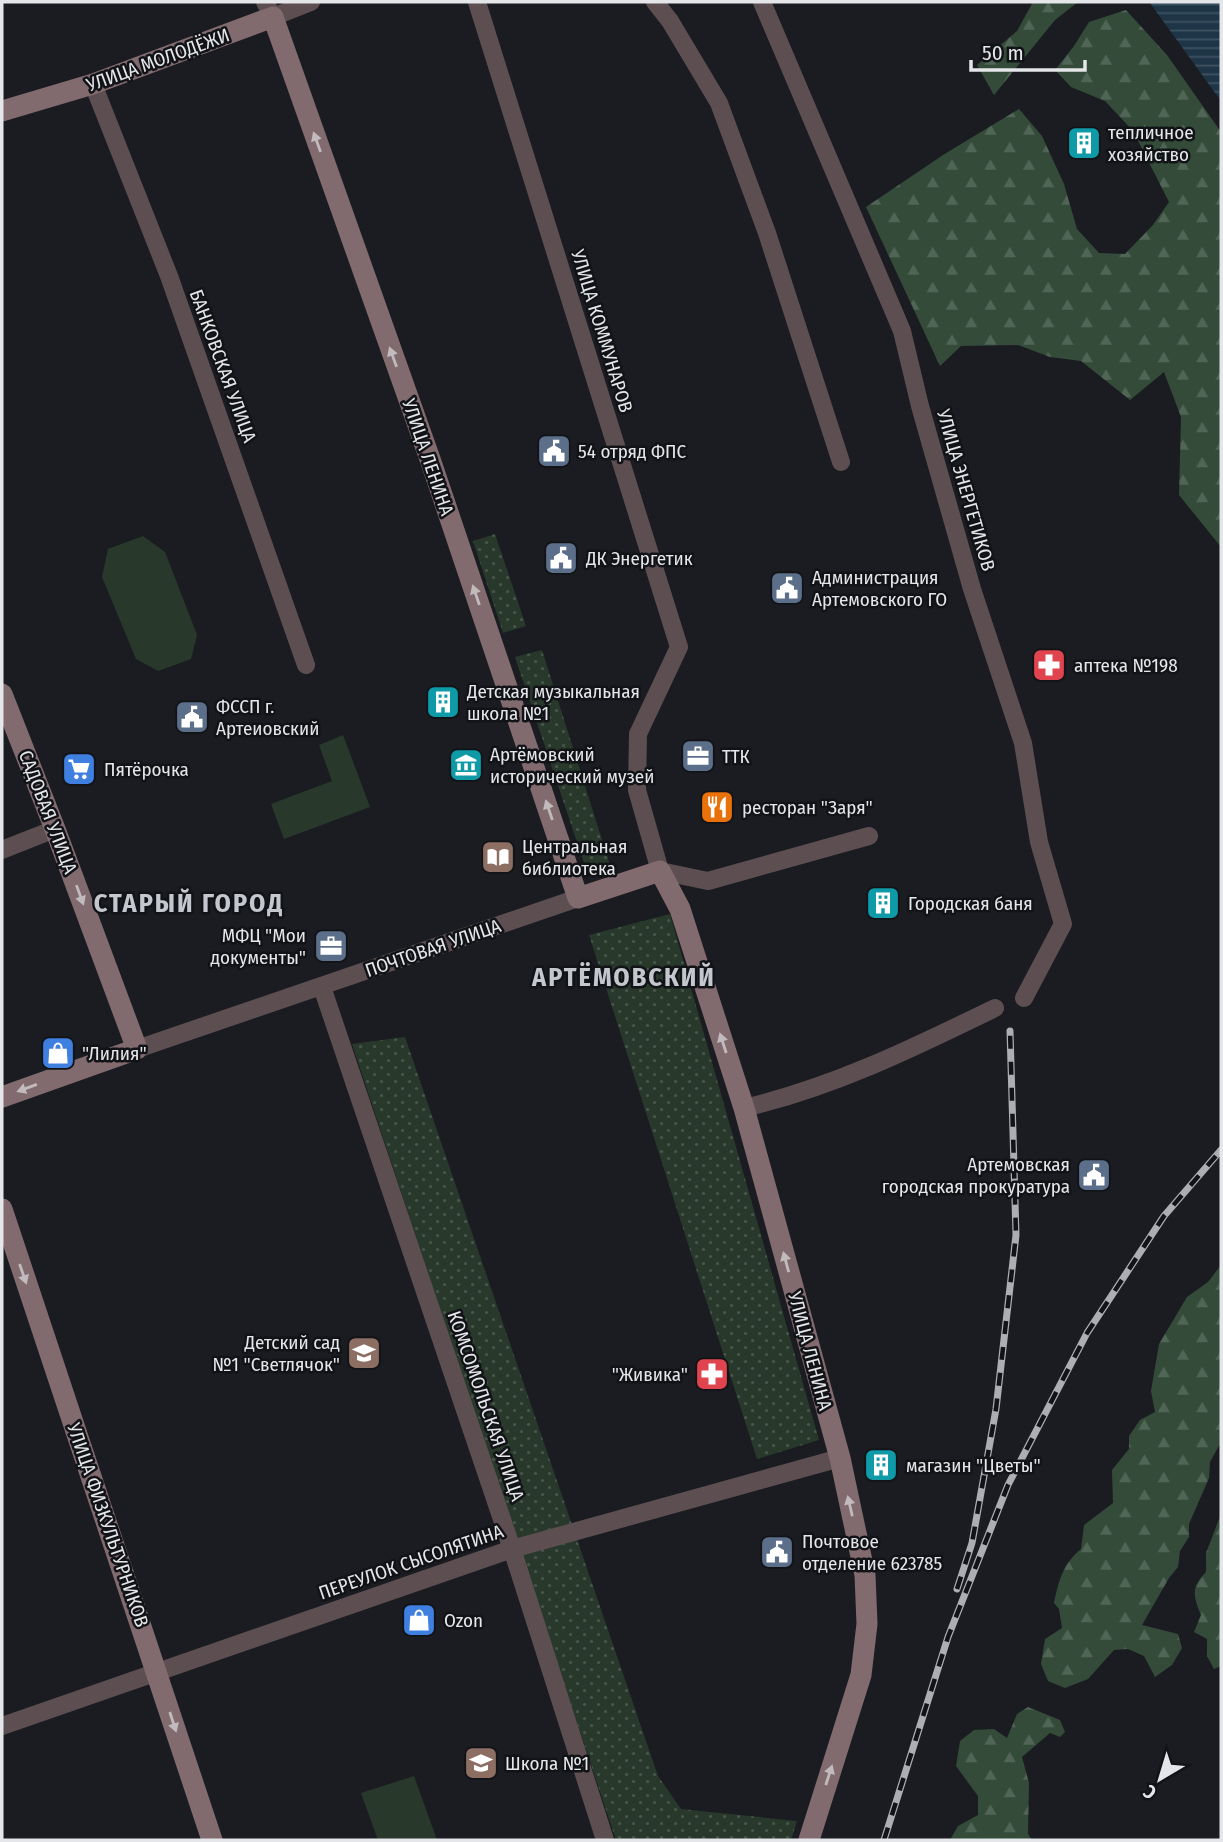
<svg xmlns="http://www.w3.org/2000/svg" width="1223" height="1842" font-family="'Fira Sans Condensed',sans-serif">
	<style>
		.green { fill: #28392b }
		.forest { fill: url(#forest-firs) }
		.park { fill: url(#park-dots) }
		.water { fill: url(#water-rules) }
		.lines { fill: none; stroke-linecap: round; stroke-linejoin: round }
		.street { stroke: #5d4f51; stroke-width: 18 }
		.secondary { stroke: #826b6f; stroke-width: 21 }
		.rail-casing { stroke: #acaeb2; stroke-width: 7 }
		.rail { stroke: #111317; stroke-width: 4.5; stroke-dasharray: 13; stroke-linecap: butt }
		.oneway { fill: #c2bbbe }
		.labels { text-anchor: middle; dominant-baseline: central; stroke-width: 5; stroke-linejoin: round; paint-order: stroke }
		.street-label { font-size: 19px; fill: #e4e6e9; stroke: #111317 }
		.poi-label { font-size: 19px; fill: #e4e6e9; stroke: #111317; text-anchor: start }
		.district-label { font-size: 26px; font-weight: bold; letter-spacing: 2px; fill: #c4c7cd; stroke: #111317 }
	</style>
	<defs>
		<pattern id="forest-firs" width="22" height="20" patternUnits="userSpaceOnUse" patternTransform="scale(1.75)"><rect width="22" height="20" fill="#334b38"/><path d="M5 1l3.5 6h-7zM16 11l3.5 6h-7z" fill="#506555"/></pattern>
		<pattern id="park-dots" width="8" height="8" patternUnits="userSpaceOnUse" patternTransform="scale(1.75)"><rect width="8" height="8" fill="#28392b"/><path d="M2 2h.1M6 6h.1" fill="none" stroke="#47564a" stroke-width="1.8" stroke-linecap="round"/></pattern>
		<pattern id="water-rules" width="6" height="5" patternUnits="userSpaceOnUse" patternTransform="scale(1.75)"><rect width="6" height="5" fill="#1d3547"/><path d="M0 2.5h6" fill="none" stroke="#3e5262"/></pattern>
	</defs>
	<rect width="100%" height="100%" fill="#1a1c21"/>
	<!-- green -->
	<g class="green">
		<polygon points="143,536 165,552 197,635 191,659 158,671 136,659 102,577 108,549"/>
		<polygon points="343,735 370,807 284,839 271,804 332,781 319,745"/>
		<polygon points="414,1776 437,1840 378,1840 361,1793"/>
	</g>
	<!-- forest -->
	<g class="forest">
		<polygon points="1033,2 1078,2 1055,20 994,95 977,65 1017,31"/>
		<polygon points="1126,10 1167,55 1221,132 1221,547 1179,495 1181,417 1164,372 1130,400 1081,361 1050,357 1018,345 961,346 940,366 866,207 943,155 1019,109 1042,136 1064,184 1077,229 1099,253 1125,254 1153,225 1169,202 1133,131 1105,101 1071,87 1055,70 1074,46 1089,22"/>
		<path d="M1221 1265V1442L1210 1462 1209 1478 1189 1524V1537L1180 1551 1178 1567 1169 1578 1142 1625 1178 1634 1182 1648 1172 1665 1155 1677 1144 1656 1128 1649 1114 1650 1088 1679 1065 1688 1048 1681 1041 1664 1045 1639 1062 1628 1059 1609 1054 1603C1059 1580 1063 1564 1081 1549L1084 1525 1113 1503 1112 1470 1129 1449V1436L1140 1420 1155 1412 1151 1391 1159 1344 1187 1297 1208 1282Z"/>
		<path d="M1221 1514V1640L1219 1641 1221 1643V1666L1214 1669 1207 1656V1639L1194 1632 1201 1615C1193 1596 1191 1587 1206 1572V1553Z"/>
		<polygon points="1028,1707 1060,1720 1065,1732 1060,1737 1050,1733 1022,1757 1029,1783 1028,1834 1032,1840 950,1840 958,1826 978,1815 978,1796 956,1766 960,1741 974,1730 994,1729 1007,1738 1017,1714"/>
	</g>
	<!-- park -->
	<g class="park">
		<polygon points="495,534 526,626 503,633 473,541"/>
		<polygon points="542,650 610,865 587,872 515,657"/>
		<polygon points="670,914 819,1440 757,1459 589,935"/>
		<polygon points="405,1037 658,1776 681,1809 797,1821 791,1840 616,1840 352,1044"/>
	</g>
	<!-- water -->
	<polygon class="water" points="1148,2 1221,2 1221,101 1150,3"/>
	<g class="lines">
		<!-- street -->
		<g class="street">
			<polyline points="265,2 273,17 311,2"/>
			<polyline points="477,2 679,647 638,734 637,790 660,871 708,881 869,836"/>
			<polyline points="655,2 670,21 719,103 767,233 841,462"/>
			<polyline points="762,2 902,331 920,406 972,589 1023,743 1039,842 1063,924 1024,998"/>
			<polyline points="93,84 169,276 306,665"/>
			<polyline points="2,850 55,829"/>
			<polyline points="322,987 512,1549 605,1840"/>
			<polyline points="137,1049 578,898"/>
			<path d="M744 1108C834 1087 913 1048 995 1008"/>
			<polyline points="2,1726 512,1549 840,1458"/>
		</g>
		<!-- secondary -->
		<g class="secondary">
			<polyline points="2,111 93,84 273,17 430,459 578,898 660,871 680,909 744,1108 840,1458 865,1575 867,1624 861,1675 809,1840"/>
			<polyline points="2,694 55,829 137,1049 2,1097"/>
			<polyline points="2,1209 212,1840"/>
		</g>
		<!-- rail casing -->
		<g class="rail-casing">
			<g id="rail">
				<polyline points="957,1589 972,1543 996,1409 1016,1235 1010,1031"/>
				<polyline points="884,1840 948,1637 1008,1485 1087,1333 1164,1216 1221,1150"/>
			</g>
		</g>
		<!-- rail -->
		<use href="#rail" class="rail"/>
	</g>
	<!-- one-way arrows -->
	<defs><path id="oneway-solid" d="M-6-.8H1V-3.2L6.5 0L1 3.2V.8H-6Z" transform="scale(1.75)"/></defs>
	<g class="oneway">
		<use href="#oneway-solid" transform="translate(317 142) rotate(-110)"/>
		<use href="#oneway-solid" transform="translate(393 357) rotate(-110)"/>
		<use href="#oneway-solid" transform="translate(476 595) rotate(-109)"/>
		<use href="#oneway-solid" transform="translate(549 810) rotate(-109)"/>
		<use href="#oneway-solid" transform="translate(80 895) rotate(70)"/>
		<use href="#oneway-solid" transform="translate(723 1043) rotate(-108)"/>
		<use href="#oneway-solid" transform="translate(27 1088) rotate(160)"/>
		<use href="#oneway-solid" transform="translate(786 1262) rotate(-105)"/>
		<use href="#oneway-solid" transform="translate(23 1274) rotate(71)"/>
		<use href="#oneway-solid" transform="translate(850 1506) rotate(-103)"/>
		<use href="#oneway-solid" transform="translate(173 1722) rotate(72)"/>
		<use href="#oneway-solid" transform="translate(829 1775) rotate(-72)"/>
	</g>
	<!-- icons -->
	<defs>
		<g id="building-square" transform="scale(1.75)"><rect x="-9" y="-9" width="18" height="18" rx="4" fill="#0f9aa8" stroke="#111317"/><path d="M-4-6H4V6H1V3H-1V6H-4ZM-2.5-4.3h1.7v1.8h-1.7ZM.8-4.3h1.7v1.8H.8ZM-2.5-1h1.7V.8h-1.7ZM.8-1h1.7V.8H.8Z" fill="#fff"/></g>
		<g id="civic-square" transform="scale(1.75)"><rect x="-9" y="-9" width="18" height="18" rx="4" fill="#5c6f8a" stroke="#111317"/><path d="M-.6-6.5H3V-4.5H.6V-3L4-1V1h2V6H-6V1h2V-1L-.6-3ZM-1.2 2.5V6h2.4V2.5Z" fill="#fff"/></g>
		<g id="pharmacy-square" transform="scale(1.75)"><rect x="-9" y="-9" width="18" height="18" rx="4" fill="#e0444e" stroke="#111317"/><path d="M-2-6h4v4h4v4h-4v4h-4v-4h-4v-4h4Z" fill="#fff"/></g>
		<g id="office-square" transform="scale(1.75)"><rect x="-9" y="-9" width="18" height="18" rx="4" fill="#5c6f8a" stroke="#111317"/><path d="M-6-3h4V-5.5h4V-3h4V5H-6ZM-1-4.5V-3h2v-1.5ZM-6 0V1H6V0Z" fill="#fff"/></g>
		<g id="museum-square" transform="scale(1.75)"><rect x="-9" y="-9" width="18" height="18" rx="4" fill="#0f9aa8" stroke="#111317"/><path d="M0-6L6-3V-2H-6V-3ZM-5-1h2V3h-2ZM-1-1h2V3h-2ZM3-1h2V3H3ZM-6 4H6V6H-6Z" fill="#fff"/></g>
		<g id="supermarket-square" transform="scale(1.75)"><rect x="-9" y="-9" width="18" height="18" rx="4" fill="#3f7fe0" stroke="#111317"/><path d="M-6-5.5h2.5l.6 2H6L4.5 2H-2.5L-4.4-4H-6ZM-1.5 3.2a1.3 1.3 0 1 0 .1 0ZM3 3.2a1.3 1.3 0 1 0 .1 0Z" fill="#fff"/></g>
		<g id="restaurant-square" transform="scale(1.75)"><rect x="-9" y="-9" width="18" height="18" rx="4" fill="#e8710a" stroke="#111317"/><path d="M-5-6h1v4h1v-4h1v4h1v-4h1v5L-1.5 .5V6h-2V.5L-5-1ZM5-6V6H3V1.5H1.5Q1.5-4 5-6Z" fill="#fff"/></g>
		<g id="library-square" transform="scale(1.75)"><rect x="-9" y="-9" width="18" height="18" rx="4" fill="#8d6e63" stroke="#111317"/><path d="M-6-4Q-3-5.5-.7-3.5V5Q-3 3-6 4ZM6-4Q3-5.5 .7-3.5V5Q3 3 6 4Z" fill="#fff"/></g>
		<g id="shop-square" transform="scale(1.75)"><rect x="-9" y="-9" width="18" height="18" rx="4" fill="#3f7fe0" stroke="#111317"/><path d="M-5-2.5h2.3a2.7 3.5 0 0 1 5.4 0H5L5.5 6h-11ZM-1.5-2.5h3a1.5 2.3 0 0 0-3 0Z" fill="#fff"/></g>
		<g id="school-square" transform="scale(1.75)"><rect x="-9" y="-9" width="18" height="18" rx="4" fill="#8d6e63" stroke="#111317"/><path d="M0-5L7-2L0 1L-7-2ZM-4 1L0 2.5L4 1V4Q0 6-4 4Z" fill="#fff"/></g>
	</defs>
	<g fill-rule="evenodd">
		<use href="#building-square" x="1084" y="143"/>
		<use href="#civic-square" x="554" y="451"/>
		<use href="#civic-square" x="561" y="558"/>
		<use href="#civic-square" x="787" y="588"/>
		<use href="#pharmacy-square" x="1049" y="665"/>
		<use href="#building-square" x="443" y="702"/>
		<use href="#civic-square" x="192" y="717"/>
		<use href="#office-square" x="698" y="756"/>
		<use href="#museum-square" x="466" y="765"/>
		<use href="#supermarket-square" x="79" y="769"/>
		<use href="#restaurant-square" x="717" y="807"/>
		<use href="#library-square" x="498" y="857"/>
		<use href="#building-square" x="883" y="903"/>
		<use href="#office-square" x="331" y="946"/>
		<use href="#shop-square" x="58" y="1053"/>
		<use href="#civic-square" x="1094" y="1175"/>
		<use href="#school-square" x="364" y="1353"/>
		<use href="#pharmacy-square" x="712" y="1374"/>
		<use href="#building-square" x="881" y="1465"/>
		<use href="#civic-square" x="777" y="1552"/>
		<use href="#shop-square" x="419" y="1620"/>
		<use href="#school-square" x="481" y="1763"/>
	</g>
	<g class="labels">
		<!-- street labels -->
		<g class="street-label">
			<text transform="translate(158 60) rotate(-20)">УЛИЦА МОЛОДЁЖИ</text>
			<text transform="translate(602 331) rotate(73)">УЛИЦА КОММУНАРОВ</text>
			<text transform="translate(223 366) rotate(70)">БАНКОВСКАЯ УЛИЦА</text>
			<text transform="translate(428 457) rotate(71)">УЛИЦА ЛЕНИНА</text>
			<text transform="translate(966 490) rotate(74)">УЛИЦА ЭНЕРГЕТИКОВ</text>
			<text transform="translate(48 812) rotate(69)">САДОВАЯ УЛИЦА</text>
			<text transform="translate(433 948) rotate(-19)">ПОЧТОВАЯ УЛИЦА</text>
			<text transform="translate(810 1351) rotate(75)">УЛИЦА ЛЕНИНА</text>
			<text transform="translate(486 1406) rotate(71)">КОМСОМОЛЬСКАЯ УЛИЦА</text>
			<text transform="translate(108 1525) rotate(71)">УЛИЦА ФИЗКУЛЬТУРНИКОВ</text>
			<text transform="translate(411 1562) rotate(-19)">ПЕРЕУЛОК СЫСОЛЯТИНА</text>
		</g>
		<!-- poi labels -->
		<g class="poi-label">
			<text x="1108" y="132">тепличное<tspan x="1108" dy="22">хозяйство</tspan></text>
			<text x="578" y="451">54 отряд ФПС</text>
			<text x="586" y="558">ДК Энергетик</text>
			<text x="812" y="577">Администрация<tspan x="812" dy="22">Артемовского ГО</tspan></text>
			<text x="1074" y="665">аптека №198</text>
			<text x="467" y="691">Детская музыкальная<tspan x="467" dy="22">школа №1</tspan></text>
			<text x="216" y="706">ФССП г.<tspan x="216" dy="22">Артеиовский</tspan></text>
			<text x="490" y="754">Артёмовский<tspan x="490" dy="22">исторический музей</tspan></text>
			<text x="722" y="756">ТТК</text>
			<text x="104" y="769">Пятёрочка</text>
			<text x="742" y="807">ресторан "Заря"</text>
			<text x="522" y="846">Центральная<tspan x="522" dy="22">библиотека</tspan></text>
			<text x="908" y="903">Городская баня</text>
			<text x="306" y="935" text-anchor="end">МФЦ "Мои<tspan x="306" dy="22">документы"</tspan></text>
			<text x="82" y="1053">"Лилия"</text>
			<text x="1070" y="1164" text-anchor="end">Артемовская<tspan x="1070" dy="22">городская прокуратура</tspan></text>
			<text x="340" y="1342" text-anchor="end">Детский сад<tspan x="340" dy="22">№1 "Светлячок"</tspan></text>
			<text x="688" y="1374" text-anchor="end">"Живика"</text>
			<text x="906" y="1465">магазин "Цветы"</text>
			<text x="802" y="1541">Почтовое<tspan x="802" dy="22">отделение 623785</tspan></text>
			<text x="444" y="1620">Ozon</text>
			<text x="505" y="1763">Школа №1</text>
		</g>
		<!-- district labels -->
		<g class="district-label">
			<text x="189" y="903">СТАРЫЙ ГОРОД</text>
			<text x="624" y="977">АРТЁМОВСКИЙ</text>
		</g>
	</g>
	<!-- border -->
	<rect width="1223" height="1842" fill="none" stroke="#e4e6e9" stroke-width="7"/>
	<!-- north arrow -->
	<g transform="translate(1160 1779) rotate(218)" stroke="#111317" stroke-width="5" paint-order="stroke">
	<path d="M0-5L12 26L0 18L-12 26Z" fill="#e4e6e9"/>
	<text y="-10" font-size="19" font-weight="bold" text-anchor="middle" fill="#e4e6e9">С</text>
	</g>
	<!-- scale -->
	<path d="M971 60v10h114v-10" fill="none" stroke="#e4e6e9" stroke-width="3.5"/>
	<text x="982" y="60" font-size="21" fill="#e4e6e9" stroke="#111317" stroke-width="5" paint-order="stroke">50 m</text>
</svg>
